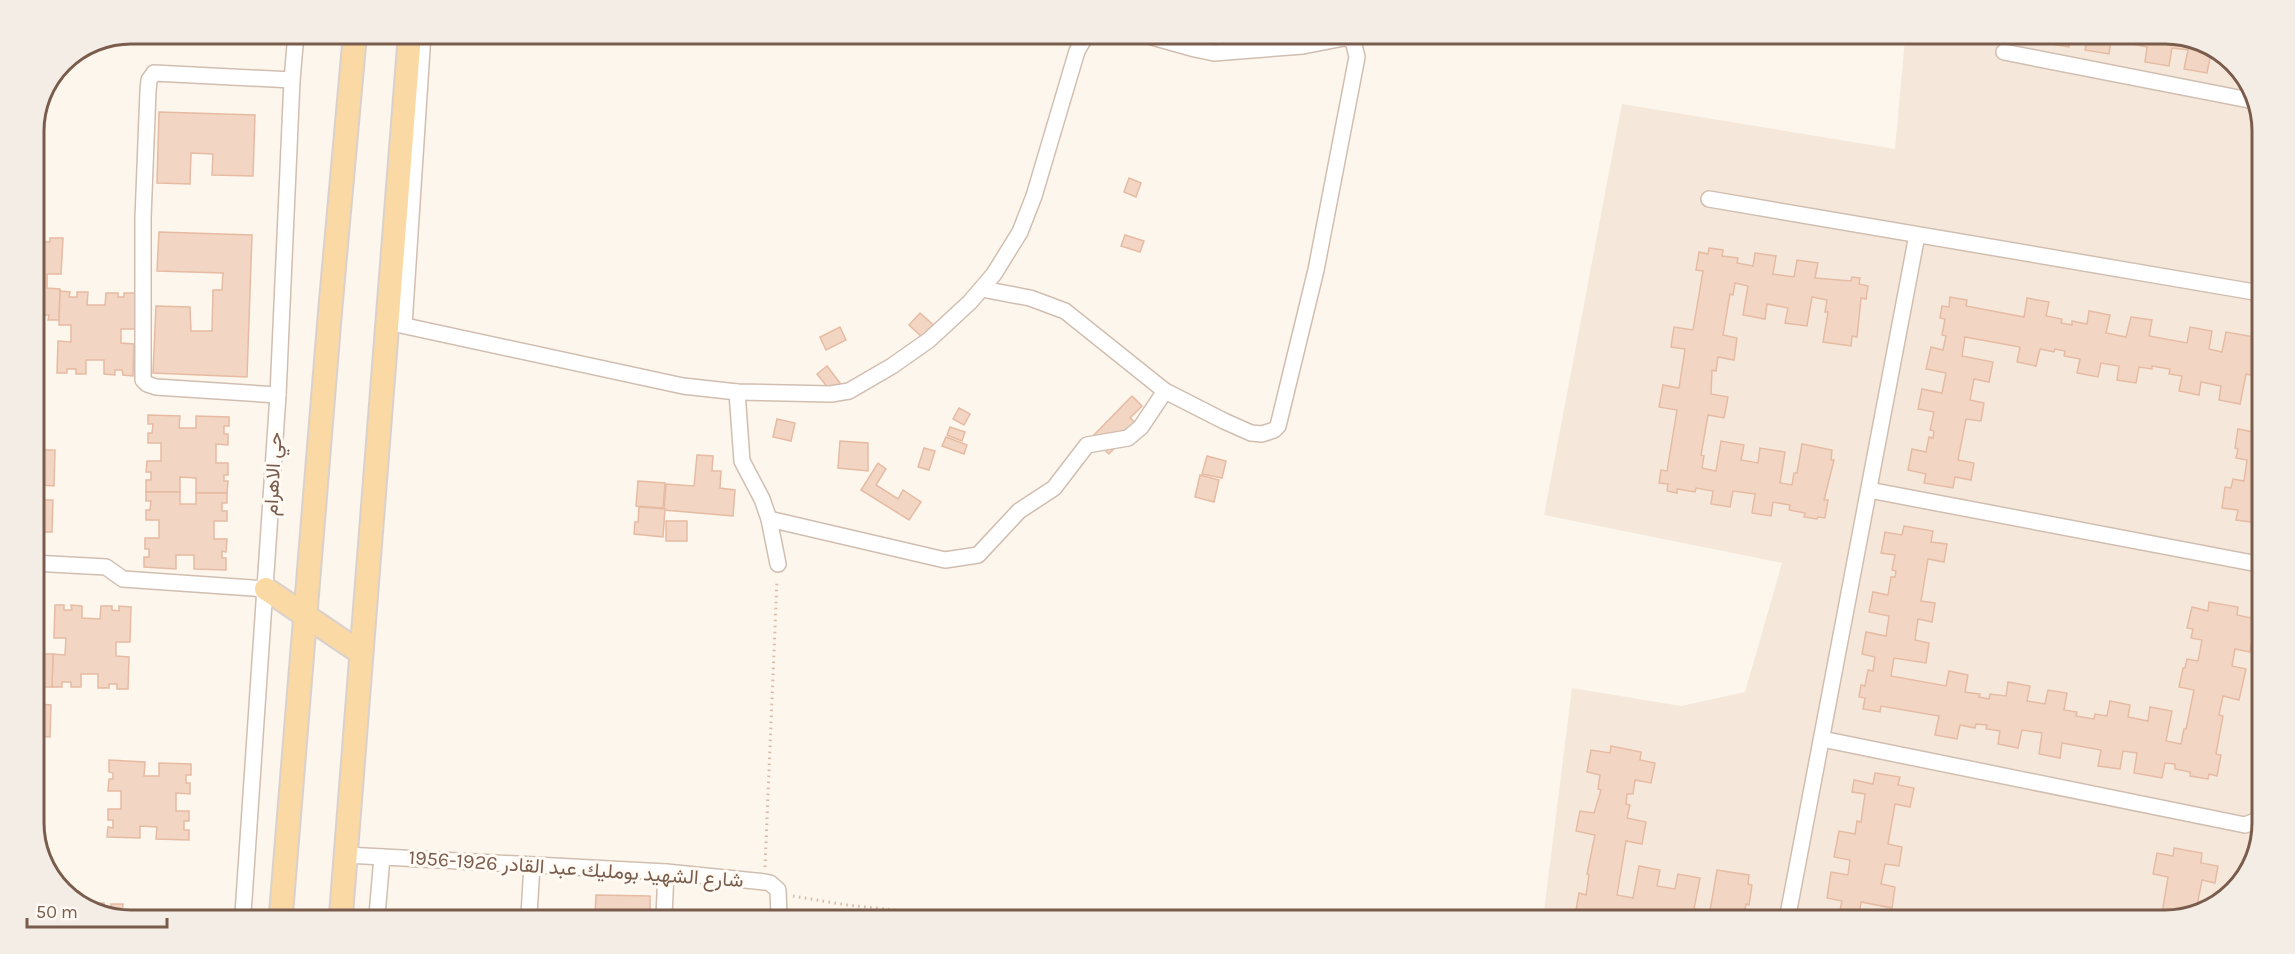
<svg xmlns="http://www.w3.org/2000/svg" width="2295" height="954" font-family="Karla,Vazirmatn,sans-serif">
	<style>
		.residential { fill: #f5e8da }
		.building { fill: #f3d5c3; stroke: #e6bba3; stroke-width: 1.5 }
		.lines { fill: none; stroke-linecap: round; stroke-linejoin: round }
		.street-casing { stroke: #d1beb0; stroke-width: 18 }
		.primary-casing { stroke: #dad1cd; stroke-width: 26 }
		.path { stroke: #d9b8a5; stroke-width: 3; stroke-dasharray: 1.5 4.5; stroke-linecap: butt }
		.street { stroke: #fff; stroke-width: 15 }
		.primary { stroke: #fbd9a5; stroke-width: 22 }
		.labels { text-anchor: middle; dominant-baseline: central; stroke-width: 6; stroke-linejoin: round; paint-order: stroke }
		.street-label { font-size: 20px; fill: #7a5c4d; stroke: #fffaf3 }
		.rim { fill: none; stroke: #7a5c4d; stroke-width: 3 }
	</style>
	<rect width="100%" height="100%" fill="#fdf6ec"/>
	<!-- residential -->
	<polygon class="residential" points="1905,39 2202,40 2245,76 2262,124 2255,861 2219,904 2165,921 1543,919 1572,688 1681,706 1745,692 1782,563 1544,515 1622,104 1895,149"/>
	<!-- building -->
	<g class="building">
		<polygon points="2045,40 2070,40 2069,47 2044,43"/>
		<polygon points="2087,40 2124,40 2124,43 2111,41 2109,54 2085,50"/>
		<polygon points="2130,40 2202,40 2223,60 2210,58 2207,73 2184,69 2188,50 2172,48 2169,66 2145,62 2147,47 2132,44 2132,40"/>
		<polygon points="159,112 255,115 253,176 212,175 213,154 191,153 190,184 157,183"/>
		<polygon points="1129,178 1141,183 1136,197 1124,192"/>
		<polygon points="159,232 252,235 247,377 153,373 156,306 190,307 191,331 212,331 213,290 222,290 223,273 157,271"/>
		<polygon points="1125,235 1144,241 1140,252 1121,246"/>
		<polygon points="33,238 44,238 44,242 50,242 50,238 63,238 61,274 47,274 47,288 60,289 59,320 48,320 49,315 41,315 41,320 33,320"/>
		<polygon points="1709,248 1723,250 1722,256 1738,258 1737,263 1753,266 1755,253 1776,256 1773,274 1794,277 1797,260 1818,263 1815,278 1851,281 1852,277 1860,278 1859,284 1868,286 1866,299 1861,298 1857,337 1852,336 1851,346 1823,342 1828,312 1825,312 1827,300 1812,297 1807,326 1785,323 1788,308 1767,304 1765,319 1743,315 1748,286 1735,283 1733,295 1730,294 1723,335 1737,338 1734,360 1718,357 1716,371 1712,370 1711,394 1728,397 1724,418 1708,415 1701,455 1704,456 1702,468 1716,471 1721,441 1744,445 1741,460 1758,463 1760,448 1785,452 1780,483 1792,485 1794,473 1797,473 1802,444 1832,450 1831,460 1834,460 1824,500 1828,500 1825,518 1818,517 1817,519 1804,517 1805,513 1789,510 1790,505 1773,502 1771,516 1752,513 1755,494 1733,491 1730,507 1711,504 1713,491 1696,488 1695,492 1677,489 1677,493 1667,491 1668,484 1659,483 1661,470 1667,471 1677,410 1659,407 1663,385 1679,388 1685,349 1671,347 1674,327 1693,330 1703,271 1696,270 1699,252 1708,254"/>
		<polygon points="60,291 70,292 69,297 77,297 77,292 88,292 87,305 105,305 106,293 118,293 118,297 124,297 124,293 136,293 135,329 121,329 121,343 134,344 133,376 123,375 122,370 115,370 115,375 104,374 104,360 86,360 86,374 76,374 76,369 67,369 67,373 57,373 58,341 71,342 71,325 59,325"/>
		<polygon points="1950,297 1967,300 1966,306 2024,317 2027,298 2049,302 2046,316 2062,319 2061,323 2072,325 2072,321 2087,324 2089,311 2110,315 2106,333 2126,337 2131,317 2152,320 2149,336 2187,343 2190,327 2212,331 2209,349 2222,352 2226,332 2255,337 2252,353 2260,355 2259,377 2246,374 2240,404 2219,400 2221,386 2201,382 2199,395 2179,391 2182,376 2169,374 2170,369 2152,366 2152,369 2139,367 2136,383 2117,380 2119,366 2101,363 2098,377 2077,373 2080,359 2064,356 2065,351 2055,349 2054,352 2040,349 2036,366 2017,362 2020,347 1965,337 1962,356 1993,362 1989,382 1974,379 1970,400 1984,403 1981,421 1966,419 1958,460 1974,463 1971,480 1955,477 1953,488 1924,483 1926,474 1908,470 1912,449 1926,452 1929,437 1933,438 1934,431 1930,430 1934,412 1918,409 1922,389 1942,393 1946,373 1926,369 1931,347 1943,350 1946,336 1942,335 1945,319 1940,318 1942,306 1949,307"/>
		<polygon points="920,313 937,328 925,340 909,325"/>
		<polygon points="840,327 846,340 826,350 820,337"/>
		<polygon points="827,366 847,392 837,399 817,374"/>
		<polygon points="1132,396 1142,406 1130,418 1137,424 1109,454 1091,438"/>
		<polygon points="2259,398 2258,523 2236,520 2238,510 2222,508 2225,487 2231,488 2233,479 2244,481 2247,460 2236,458 2238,449 2235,448 2238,429 2253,432"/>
		<polygon points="959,408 970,414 964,425 953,419"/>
		<polygon points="148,415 180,416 179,428 196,428 196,416 229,417 229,426 224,426 224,434 228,434 228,445 216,444 216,463 228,463 228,475 224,475 224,481 228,481 227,493 196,493 196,478 180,477 180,492 146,492 146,480 151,480 151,472 146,472 147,461 161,461 161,443 148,443 148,433 152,433 153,424 148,424"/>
		<polygon points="777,419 795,423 791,441 773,437"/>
		<polygon points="950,427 965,432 962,441 947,435"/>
		<polygon points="946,437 967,445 964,454 942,446"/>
		<polygon points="840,441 868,443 868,471 838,468"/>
		<polygon points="924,448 935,451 929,470 918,467"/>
		<polygon points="33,449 37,449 37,454 43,454 43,450 55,450 54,486 40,485 40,500 53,500 52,532 41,532 42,527 34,527 33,531"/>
		<polygon points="697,455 713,456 712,471 721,471 720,488 735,490 733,516 664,510 666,484 694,486"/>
		<polygon points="1207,456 1226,461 1222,478 1202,474"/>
		<polygon points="878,463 886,469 876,485 898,499 903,490 921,502 909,520 861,490"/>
		<polygon points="1200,475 1219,480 1214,502 1195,497"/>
		<polygon points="638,481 665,483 663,508 636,506"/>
		<polygon points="146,492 180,492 180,504 196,504 196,493 227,493 227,503 222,503 222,511 227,511 227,521 214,521 214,539 227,539 226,552 222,551 222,558 226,558 226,570 194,569 194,555 176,555 176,569 144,567 144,557 149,557 149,549 145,549 145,538 159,538 159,520 146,520 146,510 150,510 151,501 146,501"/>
		<polygon points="639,507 665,509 663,537 634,534 635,522 638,522"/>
		<rect x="666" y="521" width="21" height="20"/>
		<polygon points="1904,526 1933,531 1931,542 1947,544 1944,562 1928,559 1921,601 1935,603 1932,622 1918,619 1915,640 1929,643 1926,663 1894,658 1891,676 1946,686 1949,671 1968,675 1965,692 1980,694 1979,697 1989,699 1990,694 2006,696 2008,682 2030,686 2027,701 2045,704 2048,690 2067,693 2064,710 2077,712 2076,716 2094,719 2095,714 2107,716 2110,701 2130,705 2128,717 2148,721 2150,707 2172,711 2166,741 2181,744 2184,729 2186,729 2194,690 2179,687 2183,668 2185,668 2187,659 2198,661 2202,640 2191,638 2193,629 2187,628 2192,607 2208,611 2209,602 2238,607 2237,615 2256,619 2250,652 2235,649 2232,666 2246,669 2239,700 2223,696 2219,715 2223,716 2216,754 2221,755 2217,776 2209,774 2208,779 2190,776 2190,772 2175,769 2175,764 2165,763 2162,778 2134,773 2137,753 2123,751 2120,769 2098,766 2101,750 2062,743 2060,758 2039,754 2042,733 2022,730 2018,748 1998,744 2000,731 1986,729 1987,725 1976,724 1975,728 1960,725 1957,739 1935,735 1939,716 1881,706 1880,712 1863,709 1865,698 1859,697 1861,685 1865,686 1868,670 1873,671 1875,657 1862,654 1866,632 1886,636 1889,616 1869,612 1873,592 1888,595 1891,577 1895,577 1896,571 1892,570 1895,555 1881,553 1885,532 1902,535"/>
		<polygon points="55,605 64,605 64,610 72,610 71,605 82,606 82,618 100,619 101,606 112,606 112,610 119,611 119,606 131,607 130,642 116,642 116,656 129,657 128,689 117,689 117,684 109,684 109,688 98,688 98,674 81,674 81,687 71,687 71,682 62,682 62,687 52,687 53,654 65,655 66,638 54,638"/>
		<polygon points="33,654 35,658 41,658 41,654 53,654 52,687 38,687 38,704 51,705 50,737 39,736 39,731 33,731"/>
		<polygon points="1611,746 1641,752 1640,760 1655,763 1651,783 1635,780 1633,794 1627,794 1626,804 1630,805 1627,818 1646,822 1642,844 1626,841 1617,895 1633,898 1639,866 1660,870 1657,886 1675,889 1678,874 1700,878 1694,909 1710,911 1717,870 1749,875 1748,884 1752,885 1749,905 1746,904 1743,920 1653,918 1653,919 1628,919 1628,917 1597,914 1596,918 1584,916 1585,911 1576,910 1579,893 1586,895 1589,875 1587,874 1595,835 1576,831 1580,811 1594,813 1601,790 1598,789 1600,775 1587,772 1591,750 1610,753"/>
		<polygon points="109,760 145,762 144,776 159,776 159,763 191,764 191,775 186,775 186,783 190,783 190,794 176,793 176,811 189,811 189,821 184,821 184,830 189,830 189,840 156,839 157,827 140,826 140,838 107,837 108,827 113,828 113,820 108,820 108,809 121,809 121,791 108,791 109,779 113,779 113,773 109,772"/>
		<polygon points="1875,773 1900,777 1898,785 1914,788 1910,807 1895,804 1888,844 1902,847 1899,866 1885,864 1881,884 1895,887 1892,908 1861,902 1858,920 1834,920 1835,915 1839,915 1842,901 1827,898 1831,872 1848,875 1850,860 1834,857 1839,831 1855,834 1857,821 1861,822 1865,794 1852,792 1854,780 1873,784"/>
		<polygon points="2174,848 2202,853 2201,863 2218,866 2215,883 2202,880 2196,911 2165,921 2145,921 2147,910 2162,913 2168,877 2153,874 2157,853 2173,856"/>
		<polygon points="40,849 49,849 48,870"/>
		<polygon points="596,895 650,896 650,916 595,915"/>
		<polygon points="92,903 104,903 104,908 111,908 111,904 123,904 122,914 93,914"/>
	</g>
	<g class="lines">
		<!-- street casing -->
		<g class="street-casing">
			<g id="street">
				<polyline points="2004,52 2254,101"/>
				<polyline points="1709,199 2260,293"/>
				<polyline points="982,289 1030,298 1065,311 1165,391 1224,421 1251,433 1262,434 1274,430 1278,426 1316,270 1357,57 1353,40 1344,38 1303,46 1214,53 1195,49 1152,37"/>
				<polyline points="387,322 683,386 737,392 831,394 849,391 892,366 929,340 970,302 994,274 1020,232 1034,196 1077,51 1084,39 1088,36"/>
				<polyline points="404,325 423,34"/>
				<polyline points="737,392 742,461 762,499 769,519 778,564"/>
				<polyline points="278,395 156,387 147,384 143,380 143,218 148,91 149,80 154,73 292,80"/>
				<polyline points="1869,490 2258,564"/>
				<polyline points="769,519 945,560 978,555 1019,511 1054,488 1087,445 1128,438 1141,427 1165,391"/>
				<polyline points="33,563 106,567 123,579 266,589"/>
				<polyline points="1822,739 2245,825 2255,821"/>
				<polyline points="346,855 666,872 765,882 770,883 778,890 779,916"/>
				<polyline points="243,914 278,395 292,80 296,34"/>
				<polyline points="377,915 382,857"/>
				<polyline points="529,915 532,865"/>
				<polyline points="664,916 666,872"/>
				<polyline points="1787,920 1917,235"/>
			</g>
		</g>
		<!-- primary casing -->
		<g class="primary-casing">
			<g id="primary">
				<polyline points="266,589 361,653"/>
				<polyline points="281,914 330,312 355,34"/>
				<polyline points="341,915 410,34"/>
			</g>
		</g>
		<!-- path -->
		<g class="path">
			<polyline points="765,867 777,580"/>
			<polyline points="793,896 847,905 961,917"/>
		</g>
		<!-- street -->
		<use href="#street" class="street"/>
		<!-- primary -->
		<use href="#primary" class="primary"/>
	</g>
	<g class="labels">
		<!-- street labels -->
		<g class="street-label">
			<text transform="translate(273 474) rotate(-87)">حي الاهرام</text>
			<text transform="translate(576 869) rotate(4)">شارع الشهيد بومليك عبد القادر 1926-1956</text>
		</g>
	</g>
	<!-- crop -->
	<path d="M0 0H2295V954H0ZM131 44H2165A87 87 0 0 1 2252 131V823A87 87 0 0 1 2165 910H131A87 87 0 0 1 44 823V131A87 87 0 0 1 131 44Z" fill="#f4ede6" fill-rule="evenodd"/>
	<path class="rim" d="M131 44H2165A87 87 0 0 1 2252 131V823A87 87 0 0 1 2165 910H131A87 87 0 0 1 44 823V131A87 87 0 0 1 131 44Z"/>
	<!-- scale -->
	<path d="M27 918v9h140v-9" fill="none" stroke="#7a5c4d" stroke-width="3"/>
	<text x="36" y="918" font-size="18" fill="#7a5c4d" stroke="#fffaf3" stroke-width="4.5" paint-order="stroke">50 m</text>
</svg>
